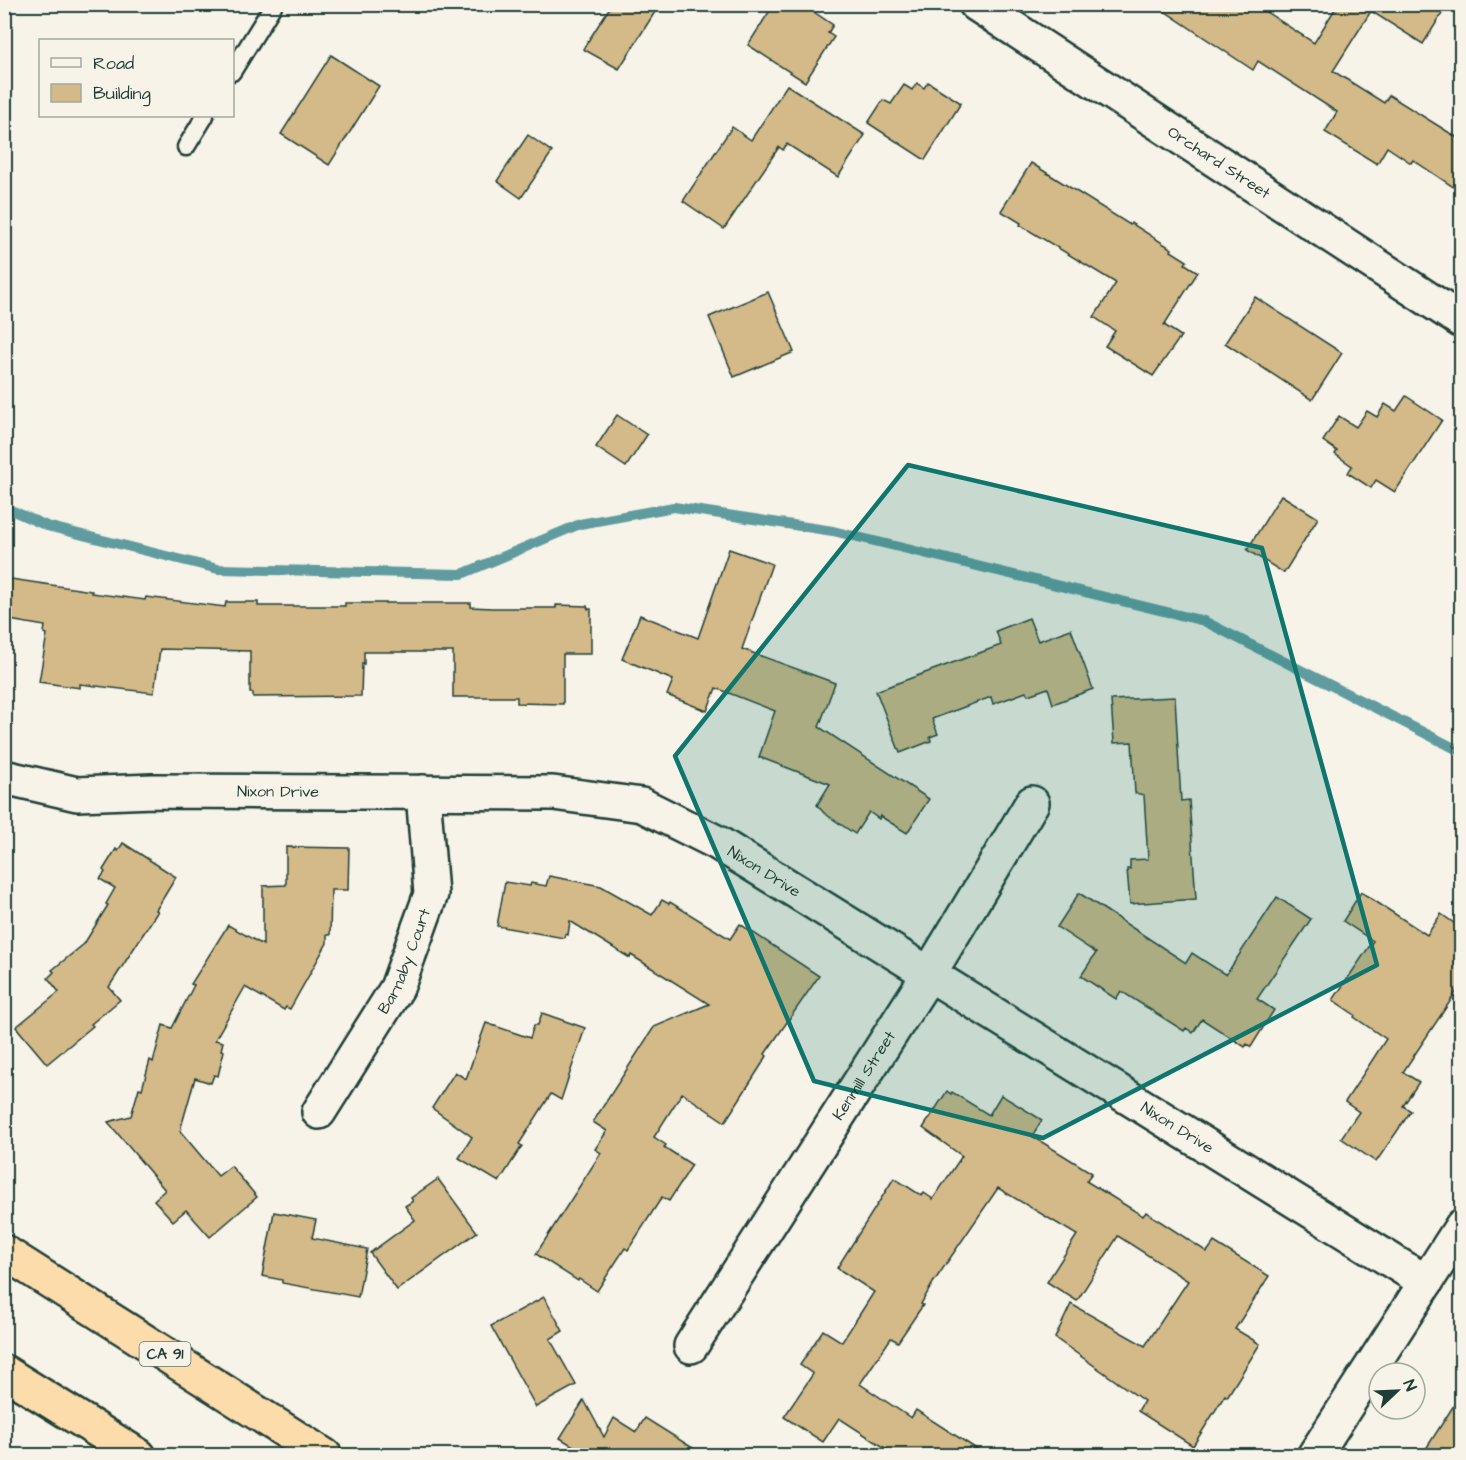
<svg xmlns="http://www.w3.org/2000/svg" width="1466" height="1460" font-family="'Architects Daughter',sans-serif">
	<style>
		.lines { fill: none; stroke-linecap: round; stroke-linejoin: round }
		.stream { stroke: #5f9b9f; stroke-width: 10 }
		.building { fill: #d4b989; stroke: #1f3d34; stroke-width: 1.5 }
		.service-casing { stroke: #1f3d34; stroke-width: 21 }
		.minor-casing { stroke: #1f3d34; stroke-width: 38 }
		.motorway-casing { stroke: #1f3d34; stroke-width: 38 }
		.service { stroke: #f7f3e8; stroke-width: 16 }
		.minor { stroke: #f7f3e8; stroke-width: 33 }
		.motorway { stroke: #fddcac; stroke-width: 33 }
		.marked { fill: #0f766e; fill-opacity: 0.2; stroke: #0f766e; stroke-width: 4.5; stroke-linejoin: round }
		.labels { text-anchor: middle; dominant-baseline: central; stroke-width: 4.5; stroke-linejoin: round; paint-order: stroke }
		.shield { fill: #f7f3e8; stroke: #60746a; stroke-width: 1.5 }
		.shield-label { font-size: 15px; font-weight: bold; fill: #1f3d34 }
		.street-label { font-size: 16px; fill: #1f3d34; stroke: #f7f3e8 }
	</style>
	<rect width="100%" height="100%" fill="#f7f3e8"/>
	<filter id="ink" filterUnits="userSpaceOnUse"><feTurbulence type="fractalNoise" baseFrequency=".0167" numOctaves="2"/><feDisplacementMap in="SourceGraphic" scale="12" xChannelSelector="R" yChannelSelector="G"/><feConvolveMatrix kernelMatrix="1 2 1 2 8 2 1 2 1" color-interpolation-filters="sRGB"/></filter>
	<g filter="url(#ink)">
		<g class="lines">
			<!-- stream -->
			<polyline class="stream" points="4,507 47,526 218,569 462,574 580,524 674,507 833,531 1204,621 1462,752"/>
		</g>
		<!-- building -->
		<g class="building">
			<polygon points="612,4 660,4 619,69 583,49"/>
			<polygon points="774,4 802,4 833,25 828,33 834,37 805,82 748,45"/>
			<polygon points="1154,4 1254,4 1314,43 1338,4 1448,4 1423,44 1371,11 1333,71 1384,103 1389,95 1461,140 1461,192 1413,160 1411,163 1387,147 1377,164 1325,132 1337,112 1258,61 1253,70"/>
			<polygon points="331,55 379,86 329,165 281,134"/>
			<polygon points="928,82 961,103 925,160 868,123 883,100 891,104 904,85 912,90 917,83 924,88"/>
			<polygon points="787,85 865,135 838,177 787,144 783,150 779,147 724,229 683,201 732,127 751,140"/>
			<polygon points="528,135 552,152 521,198 497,181"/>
			<polygon points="1031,163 1130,225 1131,223 1172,249 1171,251 1187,261 1185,264 1198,272 1164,325 1181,336 1153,376 1105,346 1115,331 1094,317 1116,283 1020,225 1021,223 1001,211"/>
			<polygon points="768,292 794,352 734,377 709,317"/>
			<polygon points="1255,297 1342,353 1312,400 1225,343"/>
			<polygon points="1406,396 1442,420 1395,492 1376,480 1371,488 1348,473 1352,466 1335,454 1337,451 1323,441 1339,416 1356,427 1367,411 1377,417 1385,404 1396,411"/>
			<polygon points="617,415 647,435 626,467 596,447"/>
			<polygon points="1281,495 1318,518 1284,573 1247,550"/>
			<polygon points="729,549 772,564 742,649 835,683 819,727 929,799 907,833 880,816 879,819 869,812 855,834 824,813 817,805 830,784 759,757 775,711 716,688 707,711 667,695 673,680 622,659 640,615 698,638"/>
			<polygon points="4,578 92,591 91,593 145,600 146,597 225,607 226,602 258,602 258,606 345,606 345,603 471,603 471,607 492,608 556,608 556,605 587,606 588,609 591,609 591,654 563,654 563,704 517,703 517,697 453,697 453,652 364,652 364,664 362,663 361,696 253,697 253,693 250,693 250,651 160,649 154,693 80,684 80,688 39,682 47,634 44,633 45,626 4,619"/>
			<polygon points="1029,618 1038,641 1071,629 1093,689 1053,704 1048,688 1028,695 1026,692 993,704 991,697 932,719 938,734 930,737 931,741 900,753 876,691 1001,645 996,631"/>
			<polygon points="1175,697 1181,801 1189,800 1196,899 1130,904 1127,869 1130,869 1130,860 1148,859 1144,795 1135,793 1132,742 1114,743 1111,700"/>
			<polygon points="123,843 176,877 156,910 158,911 109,987 120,1000 91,1024 93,1026 47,1064 16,1027 59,992 48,978 54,972 52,970 84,944 108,905 106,904 115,888 100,879 105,872 103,870 116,849 118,851"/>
			<polygon points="286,847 349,848 348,890 331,890 330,935 327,935 327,943 290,1009 286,1007 284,1010 245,987 215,1040 223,1042 221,1050 224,1051 218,1076 214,1075 211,1083 195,1078 180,1131 218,1176 231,1166 257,1197 210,1237 186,1210 173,1221 154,1200 165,1190 108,1122 131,1116 139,1088 142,1089 150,1060 153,1062 163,1025 172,1028 194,985 191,984 228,925 263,945 263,886 286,885"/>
			<polygon points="549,876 601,886 652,915 662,900 669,904 670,902 730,939 740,924 819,976 765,1054 767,1056 725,1122 682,1093 654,1137 666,1145 664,1147 692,1165 669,1201 662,1197 628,1250 625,1248 597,1291 579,1279 578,1281 536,1254 601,1153 595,1149 607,1131 593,1122 654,1027 709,1004 631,955 630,958 570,921 568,935 565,934 564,938 497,926 505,882 530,886 531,883 546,886"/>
			<polygon points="1361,892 1427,935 1441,914 1461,928 1461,985 1403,1072 1419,1082 1403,1106 1411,1111 1376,1162 1341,1138 1359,1112 1345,1102 1386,1039 1354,1017 1355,1015 1333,1000 1373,941 1343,921"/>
			<polygon points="1079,893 1186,963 1192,953 1226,975 1277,897 1311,919 1257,999 1274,1010 1251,1047 1247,1044 1245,1047 1202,1019 1193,1033 1186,1028 1184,1031 1121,991 1116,999 1081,976 1096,953 1057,927"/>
			<polygon points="542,1013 585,1028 561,1100 551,1094 519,1144 522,1146 499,1182 459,1158 472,1137 432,1108 455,1072 466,1079 486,1023 530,1038 534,1025 538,1025"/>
			<polygon points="947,1091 951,1094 952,1092 989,1115 1001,1095 1042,1120 1032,1136 1092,1173 1086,1181 1143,1216 1146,1212 1207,1252 1214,1242 1269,1276 1235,1329 1260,1344 1227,1397 1225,1395 1193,1446 1138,1411 1144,1401 1055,1338 1071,1304 1145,1346 1188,1281 1118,1236 1077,1301 1047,1282 1077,1235 998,1188 933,1283 921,1304 923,1305 898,1342 891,1338 860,1384 911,1418 916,1410 986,1455 896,1455 839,1418 823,1442 784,1417 813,1374 800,1365 823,1330 842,1342 874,1292 837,1268 894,1178 922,1196 924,1193 933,1199 962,1156 923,1128"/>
			<polygon points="438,1179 477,1232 397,1290 370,1253 415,1220 405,1206 413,1201 411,1198"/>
			<polygon points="274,1212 316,1220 312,1238 367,1249 358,1297 282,1283 282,1280 262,1276"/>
			<polygon points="544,1297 563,1331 550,1339 576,1385 536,1407 491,1326"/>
			<polygon points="1461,1394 1461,1455 1422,1455"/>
			<polygon points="584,1400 604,1437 614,1418 636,1432 645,1418 704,1455 588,1455 560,1438"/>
		</g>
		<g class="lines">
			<!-- service casing -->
			<g class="service-casing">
				<g id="service">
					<polyline points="232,72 274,4"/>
					<polyline points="186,147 205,116"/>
				</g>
			</g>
			<!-- minor casing -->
			<g class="minor-casing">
				<g id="minor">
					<path id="s1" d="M976 4 1462 321"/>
					<path id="s2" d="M4 777 77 794 153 791 553 793 642 805 718 843 1426 1282"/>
					<path id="s3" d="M319 1112 397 988 431 894 423 792"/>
					<path id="s4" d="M691 1346 929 974 1032 803"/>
					<polyline points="1314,1456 1462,1226"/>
				</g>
			</g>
			<!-- motorway casing -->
			<g class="motorway-casing">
				<g id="motorway">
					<polyline points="4,1252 325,1456"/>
					<polyline points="4,1372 139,1456"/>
				</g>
			</g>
			<!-- service -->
			<use href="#service" class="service"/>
			<!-- minor -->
			<use href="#minor" class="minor"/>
			<!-- motorway -->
			<use href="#motorway" class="motorway"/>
		</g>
	</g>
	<!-- marked area -->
	<path class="marked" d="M908 465 1262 548 1377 965 1043 1138 814 1081 675 756Z"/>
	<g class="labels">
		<!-- shield labels -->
		<rect class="shield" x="139.5" y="1342" width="51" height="24" rx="4.5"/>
		<g class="shield-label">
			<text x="165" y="1354">CA 91</text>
		</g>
		<!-- street labels -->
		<g class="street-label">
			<text stroke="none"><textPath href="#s1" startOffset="290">Orchard Street</textPath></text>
			<text stroke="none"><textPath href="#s2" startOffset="276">Nixon Drive</textPath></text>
			<text stroke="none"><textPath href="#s2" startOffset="780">Nixon Drive</textPath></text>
			<text stroke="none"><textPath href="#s3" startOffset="174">Barnaby Court</textPath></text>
			<text stroke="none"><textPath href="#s4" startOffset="321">Kenmill Street</textPath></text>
			<text stroke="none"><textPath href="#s2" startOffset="1266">Nixon Drive</textPath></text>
		</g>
	</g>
	<!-- margin -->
	<rect width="1466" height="1460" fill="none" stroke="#f7f3e8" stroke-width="24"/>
	<rect x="12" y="12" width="1442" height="1436" fill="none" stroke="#1f3d34" stroke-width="2" filter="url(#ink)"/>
	<!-- legend -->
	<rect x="39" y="39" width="195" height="78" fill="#f7f3e8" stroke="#a1aaa0" stroke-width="1.5"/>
	<rect x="51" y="58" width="30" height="9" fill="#f7f3e8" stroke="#a1aaa0" stroke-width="1.5"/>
	<text x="93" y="69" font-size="18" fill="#1f3d34">Road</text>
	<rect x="51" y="84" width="30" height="18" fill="#d4b989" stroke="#a1aaa0" stroke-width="1.5"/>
	<text x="93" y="99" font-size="18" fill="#1f3d34">Building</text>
	<!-- north arrow -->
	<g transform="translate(1397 1391) rotate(67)"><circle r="28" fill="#f7f3e8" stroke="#a1aaa0" stroke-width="1.5"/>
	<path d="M0-4.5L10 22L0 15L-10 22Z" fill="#1f3d34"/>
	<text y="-9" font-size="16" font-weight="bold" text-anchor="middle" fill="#1f3d34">N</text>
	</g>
</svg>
